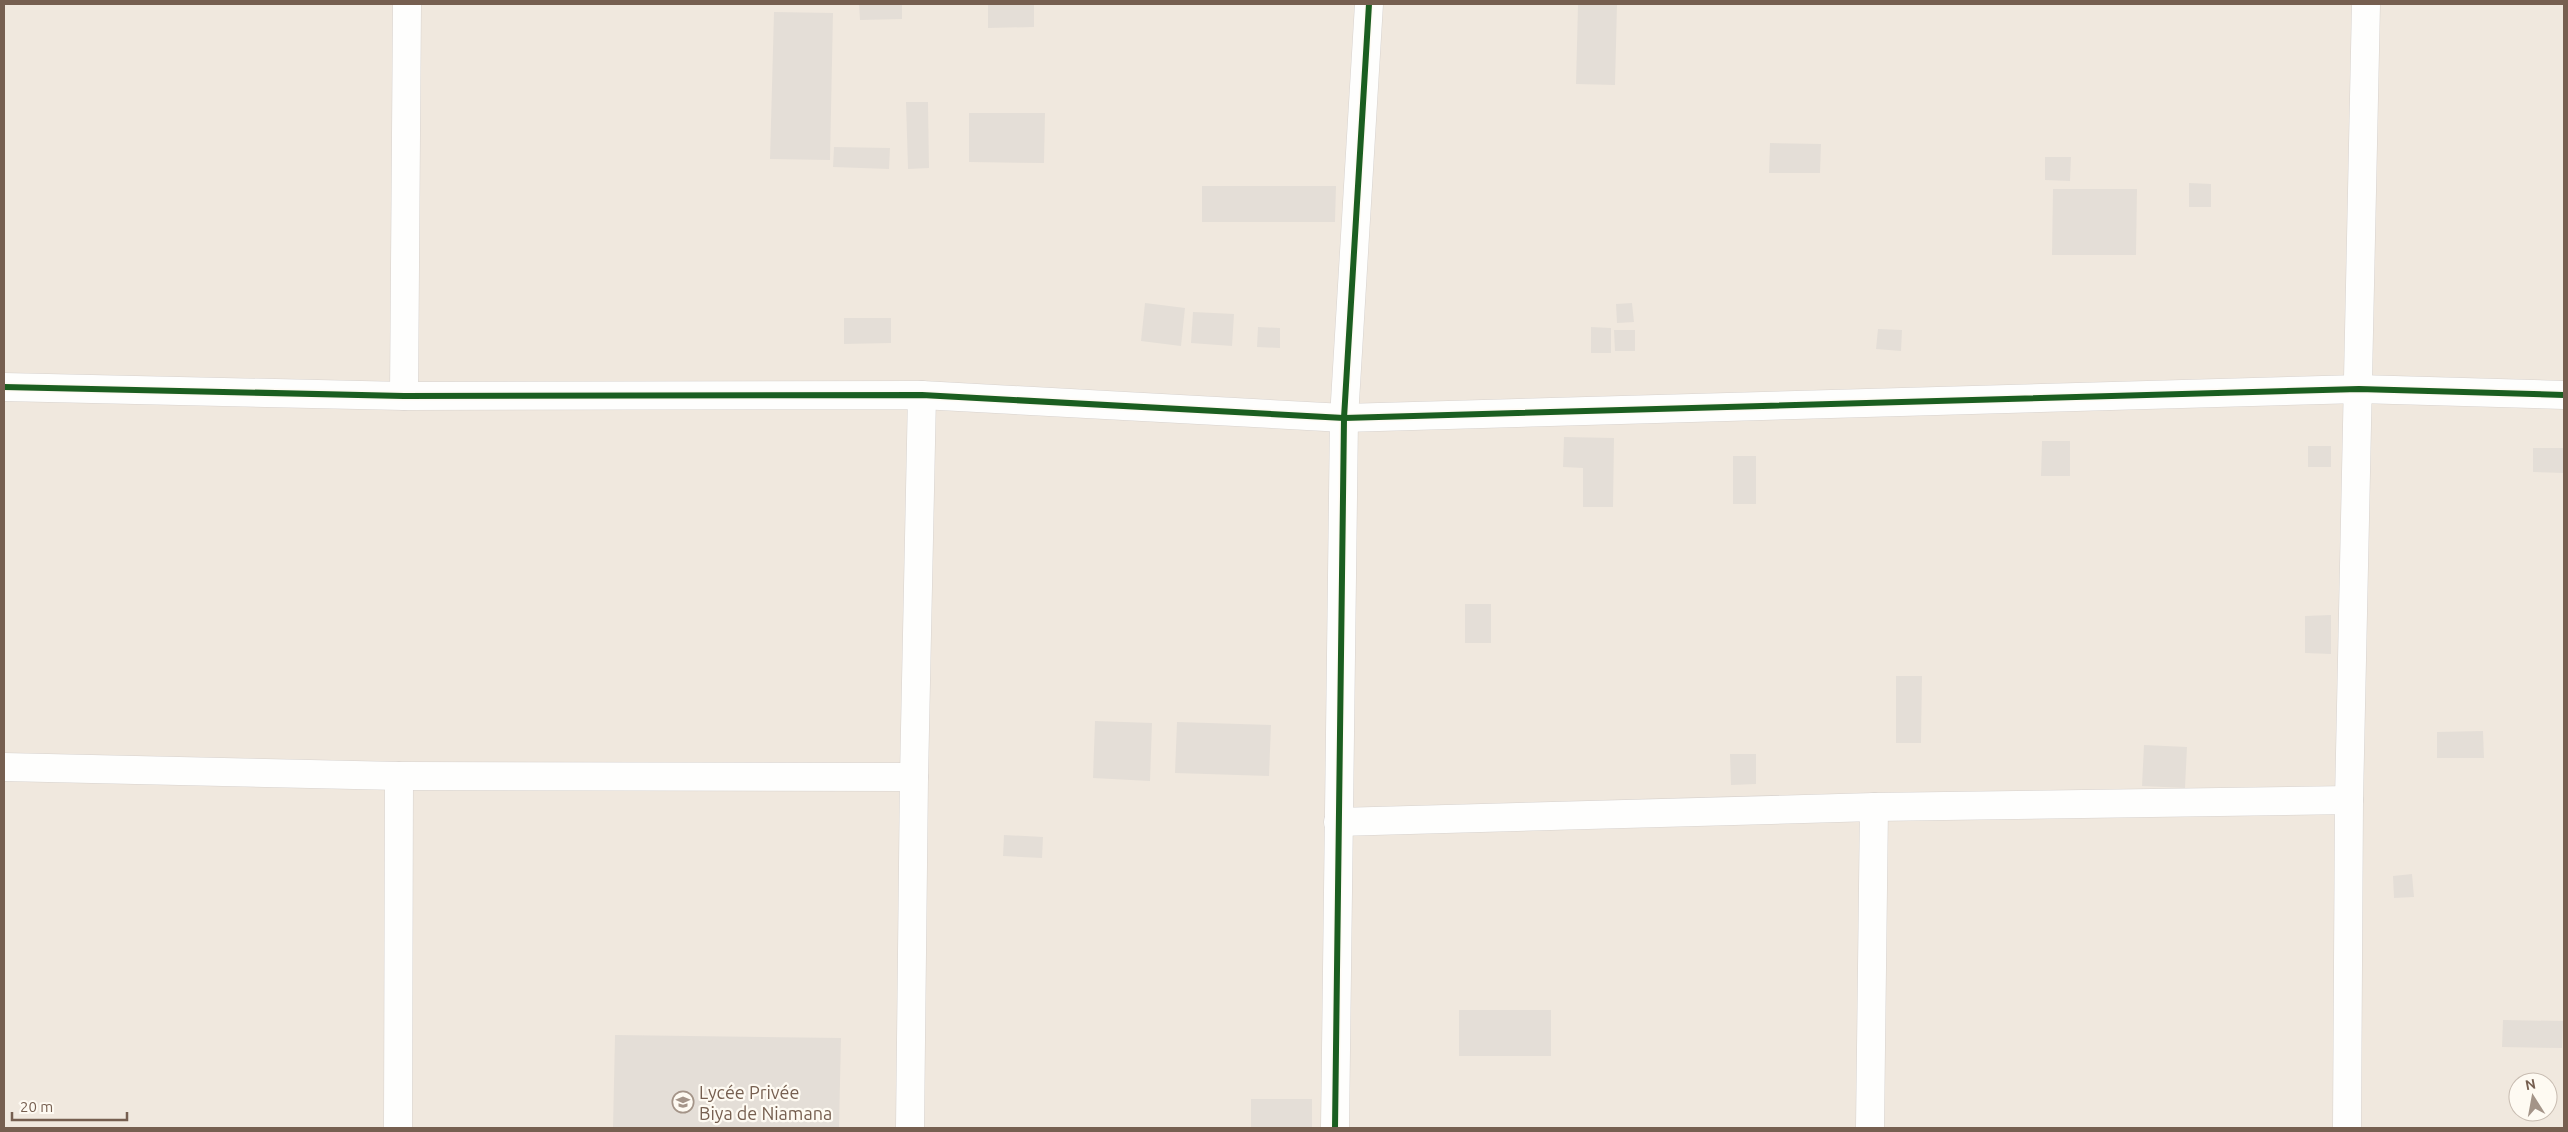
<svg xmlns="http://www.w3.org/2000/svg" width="2568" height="1132" font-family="Ubuntu,sans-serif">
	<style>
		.residential { fill: #f0e8de; fill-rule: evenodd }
		.building { fill: #e4ded7 }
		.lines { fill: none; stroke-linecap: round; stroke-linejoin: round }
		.street-casing { stroke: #d7d2ce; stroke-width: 29 }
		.street { stroke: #fefefd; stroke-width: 28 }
		.cycleway-casing { stroke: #fefaf2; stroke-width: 9 }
		.cycleway { stroke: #1b5e20; stroke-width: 6 }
		.labels { text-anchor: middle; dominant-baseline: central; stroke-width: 4.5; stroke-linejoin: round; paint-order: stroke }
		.poi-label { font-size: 18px; fill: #765f50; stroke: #fefaf2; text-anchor: start }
	</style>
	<rect width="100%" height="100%" fill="#f8f5f0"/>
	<!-- residential -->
	<path class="residential" d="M4 4H2564V1128H4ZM2518 1082H2548V1112H2518Z"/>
	<!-- building -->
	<g class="building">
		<polygon points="859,4 902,4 902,19 860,20"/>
		<polygon points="988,4 1034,4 1034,27 988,28"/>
		<polygon points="1578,4 1617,5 1615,85 1576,84"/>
		<polygon points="774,12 833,13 830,160 770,159"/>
		<polygon points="906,102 928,102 929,168 908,169"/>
		<polygon points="969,113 1045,113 1044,163 969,162"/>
		<polygon points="1770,143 1821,144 1820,173 1769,173"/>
		<polygon points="834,147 890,148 889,169 833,167"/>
		<polygon points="2045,157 2071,157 2070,181 2045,180"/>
		<polygon points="2189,183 2211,184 2211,207 2189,207"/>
		<polygon points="1202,186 1336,186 1335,222 1202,222"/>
		<polygon points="2053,189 2137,189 2136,255 2052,255"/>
		<polygon points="1145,303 1185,308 1181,346 1141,341"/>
		<polygon points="1632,303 1634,322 1617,323 1616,304"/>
		<polygon points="1193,312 1234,314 1232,346 1191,343"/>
		<polygon points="844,318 891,318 891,343 844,344"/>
		<polygon points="1258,327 1280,328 1280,348 1257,347"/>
		<polygon points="1591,327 1611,328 1611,353 1591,353"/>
		<polygon points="1878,329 1902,330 1901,351 1876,349"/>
		<polygon points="1614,330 1635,330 1635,351 1615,351"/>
		<polygon points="1564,437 1614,438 1613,507 1583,507 1583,468 1563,467"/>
		<polygon points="2042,441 2070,441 2070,476 2041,476"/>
		<rect x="2308" y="446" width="23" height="21"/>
		<polygon points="2533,448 2564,448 2564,473 2533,472"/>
		<rect x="1733" y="456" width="23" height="48"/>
		<rect x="1465" y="604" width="26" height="39"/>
		<polygon points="2331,615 2331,654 2305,653 2305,616"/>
		<polygon points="1896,676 1922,676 1921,743 1896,743"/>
		<polygon points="1095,721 1152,723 1150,781 1093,778"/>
		<polygon points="1177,722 1271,725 1269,776 1175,773"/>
		<polygon points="2483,731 2484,758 2437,758 2437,732"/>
		<polygon points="2144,745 2187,747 2185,788 2142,786"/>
		<polygon points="1730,754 1756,754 1756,784 1731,785"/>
		<polygon points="1004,835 1043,837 1042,858 1003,856"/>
		<polygon points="2412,874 2414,897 2394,898 2393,876"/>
		<rect x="1459" y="1010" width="92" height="46"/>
		<polygon points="2503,1020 2563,1021 2562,1048 2502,1047"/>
		<polygon points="615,1035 841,1038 839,1128 613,1128"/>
		<rect x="1251" y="1099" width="61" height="29"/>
	</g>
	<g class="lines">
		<!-- street casing -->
		<g class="street-casing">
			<g id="street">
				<polyline points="4,387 404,396 922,395 1344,418 2359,389 2564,395"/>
				<polyline points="404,396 407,4"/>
				<polyline points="4,767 399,776 914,777"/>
				<polyline points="1338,822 1874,807 2349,800"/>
				<polyline points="398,1128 399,776"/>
				<polyline points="910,1128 914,777 922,395"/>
				<polyline points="1335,1128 1344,418 1369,4"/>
				<polyline points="1870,1128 1874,807"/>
				<polyline points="2347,1128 2349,800 2366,4"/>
			</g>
		</g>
		<!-- street -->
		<use href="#street" class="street"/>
		<!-- cycleway casing -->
		<g class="cycleway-casing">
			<g id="cycleway">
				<polyline points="4,387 404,396 922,395 1344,418 2359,389 2564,395"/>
				<polyline points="1335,1128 1344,418 1369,4"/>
			</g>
		</g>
		<!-- cycleway -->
		<use href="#cycleway" class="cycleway"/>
	</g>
	<!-- icons -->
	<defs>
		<g id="school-ring" transform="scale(1.125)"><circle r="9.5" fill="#fefaf2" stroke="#a49488" stroke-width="1.5"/><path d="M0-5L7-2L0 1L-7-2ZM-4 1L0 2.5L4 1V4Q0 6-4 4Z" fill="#a49488"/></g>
	</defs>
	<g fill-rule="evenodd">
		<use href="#school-ring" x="683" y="1102"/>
	</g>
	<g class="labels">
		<!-- poi labels -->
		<g class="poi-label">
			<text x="699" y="1092">Lycée Privée<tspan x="699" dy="21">Biya de Niamana</tspan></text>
		</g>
	</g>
	<!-- border -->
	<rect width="2568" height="1132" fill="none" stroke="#765f50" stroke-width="10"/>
	<!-- north arrow -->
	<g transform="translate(2533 1097) rotate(349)"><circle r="24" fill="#fefaf2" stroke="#c8bcb1"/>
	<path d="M0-4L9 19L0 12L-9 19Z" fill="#a49488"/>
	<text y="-8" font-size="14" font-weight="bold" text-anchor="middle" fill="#765f50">N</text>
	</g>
	<!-- scale -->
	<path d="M12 1112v8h115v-8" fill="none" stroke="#765f50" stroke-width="2.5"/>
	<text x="20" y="1112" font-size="15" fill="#765f50" stroke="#fefaf2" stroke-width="4" paint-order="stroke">20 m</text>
</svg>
